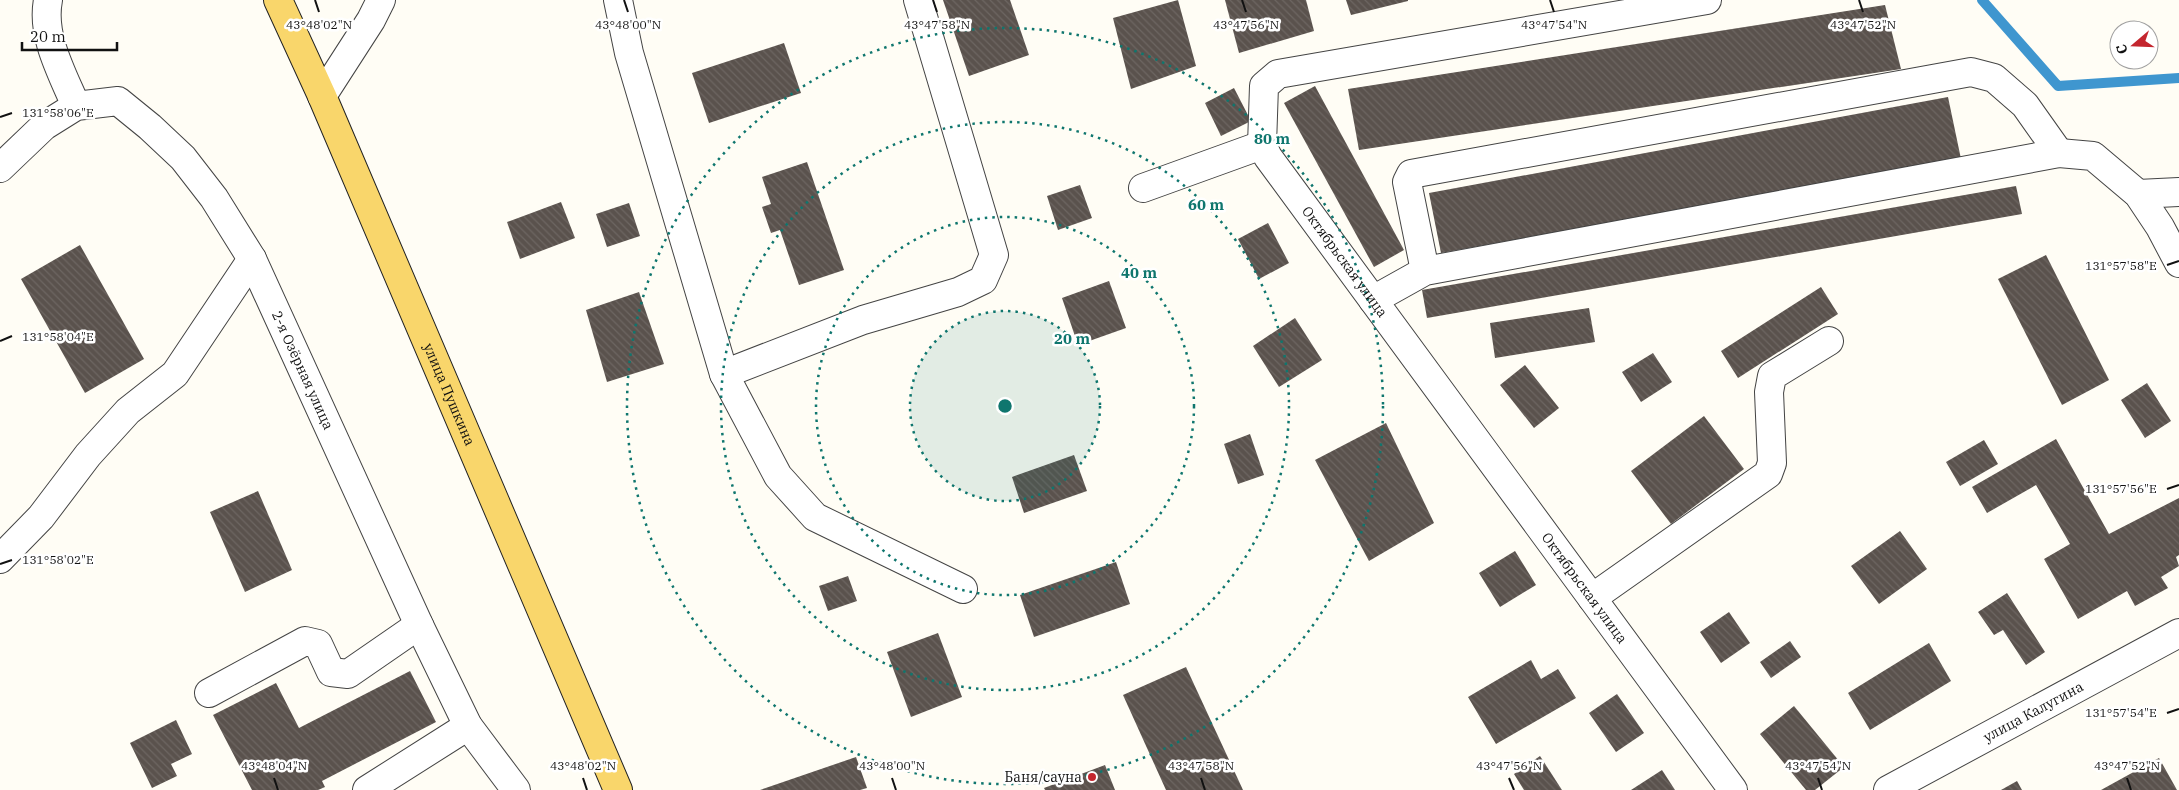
<svg xmlns="http://www.w3.org/2000/svg" width="2179" height="790" font-family="'IBM Plex Serif',serif">
	<style>
		.lines { fill: none; stroke-linecap: round; stroke-linejoin: round }
		.stream { stroke: #3f96cf; stroke-width: 10 }
		.building { fill: url(#building-back-hatch) }
		.minor-casing { stroke: #444; stroke-width: 30 }
		.major-casing { stroke: #222; stroke-width: 30 }
		.minor { stroke: #fff; stroke-width: 28 }
		.major { stroke: #f9d66b; stroke-width: 28 }
		.ticks { fill: none; stroke: #111; stroke-width: 2 }
		.ring { fill: none; stroke: #0f766e; stroke-width: 2.5; stroke-dasharray: 2.5 5 }
		.poi-dot { fill: #c4262e; stroke: #fff; stroke-width: 2 }
		.labels { text-anchor: middle; dominant-baseline: central; stroke-width: 5; stroke-linejoin: round; paint-order: stroke }
		.street-label { font-size: 14px; fill: #111; stroke: #fff }
		.poi-label { font-size: 14px; fill: #111; stroke: #fff; text-anchor: end }
		.ticks-label { font-size: 12px; text-anchor: middle; fill: #111; stroke: #fff; stroke-width: 5; stroke-linejoin: round; paint-order: stroke }
		.centre { fill: #0f766e; stroke: #fff; stroke-width: 2.5 }
		.ring-label { font-size: 15px; text-anchor: middle; font-weight: bold; fill: #0f766e; stroke: #fff; stroke-width: 5; stroke-linejoin: round; paint-order: stroke }
	</style>
	<defs>
		<pattern id="building-back-hatch" width="6" height="6" patternUnits="userSpaceOnUse" patternTransform="scale(1.25)"><rect width="6" height="6" fill="#5a524d"/><path d="M-1 5l2 2M0 0l6 6M5-1l2 2" fill="none" stroke="#6d6662"/></pattern>
	</defs>
	<rect width="100%" height="100%" fill="#fffdf5"/>
	<g class="lines">
		<!-- stream -->
		<polyline class="stream" points="1982,0 2058,86 2179,78"/>
	</g>
	<!-- building -->
	<g class="building">
		<polygon points="943,0 1010,0 1029,55 969,76"/>
		<polygon points="1178,0 1196,66 1131,89 1113,18"/>
		<polygon points="1225,0 1306,0 1314,31 1239,53"/>
		<polygon points="1346,0 1408,0 1408,1 1351,15"/>
		<polygon points="1885,5 1901,69 1359,150 1348,89"/>
		<polygon points="784,43 801,93 709,123 692,73"/>
		<polygon points="1315,86 1404,250 1374,267 1284,103"/>
		<polygon points="1234,88 1251,121 1221,136 1205,103"/>
		<polygon points="1948,97 1961,159 1441,253 1429,193"/>
		<polygon points="807,162 844,270 799,285 780,230 771,233 762,207 771,204 762,177"/>
		<polygon points="1080,185 1092,218 1058,230 1047,196"/>
		<polygon points="2016,186 2022,214 1427,318 1422,290"/>
		<polygon points="561,202 575,238 520,259 507,222"/>
		<polygon points="629,203 640,236 607,247 596,214"/>
		<polygon points="1268,223 1289,263 1259,279 1238,239"/>
		<polygon points="80,245 144,359 85,393 21,279"/>
		<polygon points="2046,255 2109,380 2062,405 1998,279"/>
		<polygon points="1109,281 1126,328 1078,345 1062,298"/>
		<polygon points="1821,287 1838,314 1738,378 1721,351"/>
		<polygon points="639,292 664,364 607,382 586,310"/>
		<polygon points="1589,308 1595,342 1495,358 1490,323"/>
		<polygon points="1295,318 1322,360 1279,387 1253,346"/>
		<polygon points="1653,353 1672,382 1641,402 1622,372"/>
		<polygon points="1525,365 1559,408 1534,428 1500,385"/>
		<polygon points="2147,383 2171,421 2145,438 2121,400"/>
		<polygon points="1704,416 1744,469 1671,524 1631,471"/>
		<polygon points="1386,423 1434,523 1369,561 1315,460"/>
		<polygon points="1250,434 1264,475 1238,484 1224,444"/>
		<polygon points="2056,439 2109,534 2179,498 2179,555 2176,557 2179,566 2161,577 2168,588 2135,606 2127,591 2078,619 2044,559 2070,544 2036,485 1987,513 1972,487"/>
		<polygon points="1984,440 1998,464 1960,486 1946,462"/>
		<polygon points="1074,455 1087,491 1024,513 1012,477"/>
		<polygon points="258,491 292,570 245,592 210,512"/>
		<polygon points="1900,531 1927,569 1879,604 1851,566"/>
		<polygon points="1515,551 1536,585 1500,607 1479,573"/>
		<polygon points="1116,562 1130,604 1034,637 1020,595"/>
		<polygon points="848,576 857,601 828,611 819,586"/>
		<polygon points="2007,593 2045,652 2026,665 2003,630 1994,635 1978,612"/>
		<polygon points="1729,612 1750,643 1721,663 1700,632"/>
		<polygon points="938,633 962,697 911,717 887,652"/>
		<polygon points="1790,641 1801,657 1771,678 1760,662"/>
		<polygon points="1929,643 1951,681 1870,730 1848,693"/>
		<polygon points="1531,660 1541,679 1558,669 1576,698 1496,744 1468,697"/>
		<polygon points="1186,667 1243,790 1166,790 1123,695"/>
		<polygon points="410,671 436,722 322,781 325,787 318,790 252,790 213,715 276,683 299,728"/>
		<polygon points="1617,694 1644,733 1616,752 1589,713"/>
		<polygon points="1794,706 1844,767 1815,790 1806,790 1760,734"/>
		<polygon points="176,720 192,754 171,764 177,776 152,788 130,743"/>
		<polygon points="1540,756 1562,790 1524,790 1514,774"/>
		<polygon points="856,757 867,788 860,790 760,790"/>
		<polygon points="2159,758 2177,790 2101,790"/>
		<polygon points="1105,765 1115,790 1045,790 1044,788"/>
		<polygon points="1662,770 1675,790 1631,790"/>
		<polygon points="2017,781 2022,790 2001,790"/>
	</g>
	<g class="lines">
		<!-- minor casing -->
		<g class="minor-casing">
			<g id="minor">
				<path d="M48 0C41 36 62 73 76 106"/>
				<polyline points="618,0 629,53 724,374 863,320 958,292 983,280 994,255 918,0"/>
				<path id="s1" d="M1707 0 1278 74 1264 86 1262 145 1268 157 1733 790"/>
				<polyline points="322,96 371,20 381,0"/>
				<polyline points="2059,153 2093,156 2138,194 2160,227 2179,263"/>
				<path id="s2" d="M0 168 44 126 76 106 118 101 150 127 183 158 214 198 252 259 419 625 468 726 516 790"/>
				<polyline points="1143,188 1262,145"/>
				<polyline points="2138,194 2179,192"/>
				<polyline points="1373,300 1425,271 2059,153 2025,105 1994,78 1971,72 1411,174 1407,182 1425,271"/>
				<polyline points="724,374 778,476 815,517 963,589"/>
				<polyline points="0,559 41,517 88,455 128,411 175,374 252,259"/>
				<polyline points="1592,598 1768,474 1772,463 1769,392 1772,376 1829,341"/>
				<polyline points="209,693 305,641 318,644 331,672 348,674 419,625"/>
				<polyline points="367,790 468,726"/>
				<path id="s3" d="M1888 790 2179 633"/>
			</g>
		</g>
		<!-- major casing -->
		<g class="major-casing">
			<g id="major">
				<path id="s4" d="M278 0 322 96 618 790"/>
			</g>
		</g>
		<!-- minor -->
		<use href="#minor" class="minor"/>
		<!-- major -->
		<use href="#major" class="major"/>
	</g>
	<!-- ticks -->
	<path class="ticks" d="M315 0 319 12M624 0 628 12M933 0 937 12M1242 0 1246 12M1550 0 1554 12M1859 0 1863 12M0 117 12 113M2167 265 2179 261M0 341 12 336M2167 489 2179 485M0 564 12 560M2167 713 2179 709M274 778 278 790M583 778 587 790M892 778 896 790M1201 778 1205 790M1509 778 1514 790M1818 778 1822 790M2127 778 2131 790"/>
	<!-- distance rings -->
	<circle cx="1005" cy="406" r="95" fill="#0f766e" fill-opacity=".12"/>
	<g class="ring">
		<circle cx="1005" cy="406" r="95"/>
		<circle cx="1005" cy="406" r="189"/>
		<circle cx="1005" cy="406" r="284"/>
		<circle cx="1005" cy="406" r="378"/>
	</g>
	<!-- markers -->
	<circle class="poi-dot" cx="1092" cy="777" r="5"/>
	<g class="labels">
		<!-- street labels -->
		<g class="street-label">
			<text stroke="none"><textPath href="#s1" startOffset="656">Октябрьская улица</textPath></text>
			<text stroke="none"><textPath href="#s2" startOffset="472">2-я Озёрная улица</textPath></text>
			<text stroke="none"><textPath href="#s4" startOffset="430">улица Пушкина</textPath></text>
			<text stroke="none"><textPath href="#s1" startOffset="1061">Октябрьская улица</textPath></text>
			<text stroke="none"><textPath href="#s3" startOffset="165">улица Калугина</textPath></text>
		</g>
		<!-- poi labels -->
		<g class="poi-label">
			<text x="1082" y="777">Баня/сауна</text>
		</g>
	</g>
	<g class="ticks-label">
		<text x="319" y="29">43°48'02"N</text>
		<text x="628" y="29">43°48'00"N</text>
		<text x="937" y="29">43°47'58"N</text>
		<text x="1246" y="29">43°47'56"N</text>
		<text x="1554" y="29">43°47'54"N</text>
		<text x="1863" y="29">43°47'52"N</text>
		<text x="58" y="117">131°58'06"E</text>
		<text x="2121" y="270">131°57'58"E</text>
		<text x="58" y="341">131°58'04"E</text>
		<text x="2121" y="493">131°57'56"E</text>
		<text x="58" y="564">131°58'02"E</text>
		<text x="2121" y="717">131°57'54"E</text>
		<text x="274" y="770">43°48'04"N</text>
		<text x="583" y="770">43°48'02"N</text>
		<text x="892" y="770">43°48'00"N</text>
		<text x="1201" y="770">43°47'58"N</text>
		<text x="1509" y="770">43°47'56"N</text>
		<text x="1818" y="770">43°47'54"N</text>
		<text x="2127" y="770">43°47'52"N</text>
	</g>
	<circle cx="1005" cy="406" r="8" class="centre"/>
	<g class="ring-label">
		<text x="1272" y="144">80 m</text>
		<text x="1206" y="210">60 m</text>
		<text x="1139" y="278">40 m</text>
		<text x="1072" y="344">20 m</text>
	</g>
	<!-- north arrow -->
	<g transform="translate(2134 45) rotate(251)"><circle r="24" fill="#ffffff" stroke="#a0a0a0"/>
	<path d="M0-4L9 19L0 12L-9 19Z" fill="#c4262e"/>
	<text y="-8" font-size="14" font-weight="bold" text-anchor="middle" fill="#111111">С</text>
	</g>
	<!-- scale -->
	<path d="M22 42v8h95v-8" fill="none" stroke="#111111" stroke-width="2.5"/>
	<text x="30" y="42" font-size="15" fill="#111111" stroke="#ffffff" stroke-width="4" paint-order="stroke">20 m</text>
</svg>
